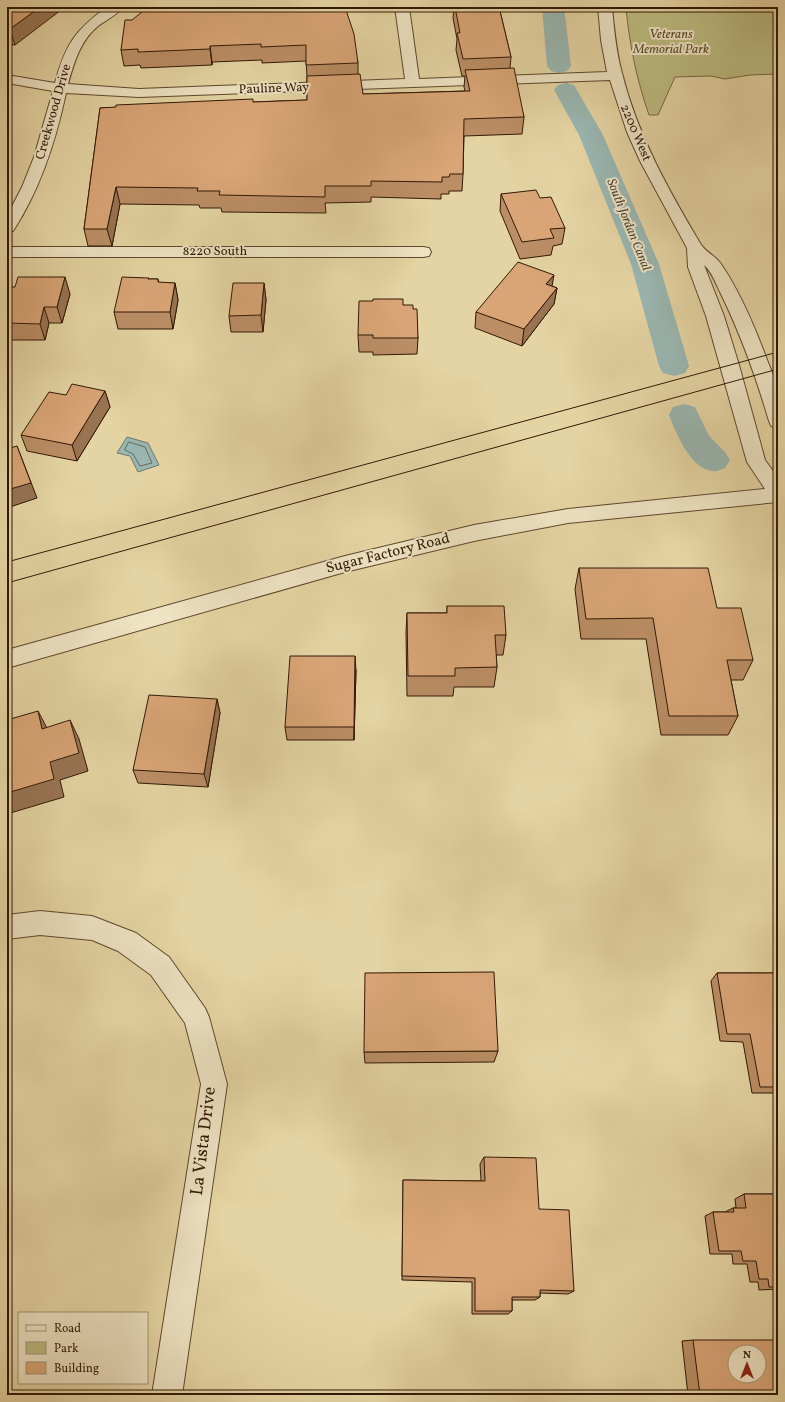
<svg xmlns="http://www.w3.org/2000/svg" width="785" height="1402" font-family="Vollkorn,serif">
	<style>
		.green { fill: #bcbb80; stroke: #766a43 }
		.water { fill: #99b6b0; stroke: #6f776c }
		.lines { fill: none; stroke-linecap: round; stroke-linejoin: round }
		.shore { stroke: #65685b; stroke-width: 1 }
		.canal { fill: #99b6b0; fill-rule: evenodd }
		.minor-casing { stroke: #5e482d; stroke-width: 2 }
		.minor { fill: #eee3c3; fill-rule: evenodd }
		.tram { stroke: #311906; stroke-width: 1 }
		.wall { fill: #bb8e65; stroke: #311906 }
		.shaded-wall { fill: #987453; stroke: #311906 }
		.building { fill: #d9a576; stroke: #311906; fill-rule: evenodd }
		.labels { text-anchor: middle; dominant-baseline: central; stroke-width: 4; stroke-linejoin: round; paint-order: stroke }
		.far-park-label { font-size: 13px; font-style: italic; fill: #5b4a2b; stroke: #eee3c3 }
		.far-street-label { font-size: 13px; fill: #311906; stroke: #eee3c3 }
		.far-water-label { font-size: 13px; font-style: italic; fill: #504839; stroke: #eee3c3 }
		.street-label { font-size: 15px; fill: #311906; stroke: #eee3c3 }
		.near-street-label { font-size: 18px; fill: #311906; stroke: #eee3c3 }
	</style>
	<rect width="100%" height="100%" fill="#e5d4a3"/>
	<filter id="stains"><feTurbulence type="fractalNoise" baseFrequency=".005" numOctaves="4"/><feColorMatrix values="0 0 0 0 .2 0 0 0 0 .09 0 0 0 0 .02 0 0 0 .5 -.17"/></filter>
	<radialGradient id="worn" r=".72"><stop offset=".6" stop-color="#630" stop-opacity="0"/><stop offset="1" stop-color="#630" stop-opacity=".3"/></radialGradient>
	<!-- green -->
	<path class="green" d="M626 7H778V74L750 75 725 79 711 76 675 77 658 115H649C637 81 629 43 626 7Z"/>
	<!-- water -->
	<polygon class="water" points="127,437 148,443 159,465 138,472 130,456 117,453"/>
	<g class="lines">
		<!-- shore -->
		<polygon class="shore" points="129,442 145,447 152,463 140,466 133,454 125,450"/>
		<!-- canal -->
		<g class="canal">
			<polygon points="542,7 564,7 571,66 567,71 559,73 551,71 547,66"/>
			<polygon points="566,83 574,85 603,135 659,264 689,366 685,373 674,376 663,373 659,366 631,264 579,135 554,90 558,85"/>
			<path d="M684 404 695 407 709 436 725 452 730 460 725 468C722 469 717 472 713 471 691 470 676 433 669 415L673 407Z"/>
		</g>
		<!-- minor casing -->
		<g class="minor-casing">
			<g id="minor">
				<path d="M107 7H123C117 15 106 20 98 26 80 41 74 63 68 84L139 89 405 79 395 7H409L419 79 607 72 601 40 598 7H612C614 29 616 51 622 73 637 134 668 189 700 243 705 252 716 256 721 264 740 292 754 325 766 357 770 368 776 380 778 391 780 403 778 416 778 428L771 426 769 421C756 377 741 335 721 294 716 284 712 272 704 265L724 316 739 365 765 460 778 478V502L568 523 474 541 345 572 7 668V650L345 556 474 525 568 509 765 489 747 462 706 316 688 267 687 248 640 161 627 132 610 80 139 97 66 93C56 140 41 187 15 228L13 231 7 233V216L22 187 34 157 53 91 7 83V75L55 83C65 45 75 30 107 7Z"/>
				<polygon points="7,247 423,247 429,248 431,252 429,256 423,257 7,257"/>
				<polygon points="40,911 92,916 136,933 169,957 205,1008 209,1017 227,1084 182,1395 152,1395 201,1084 185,1023 151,975 118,951 92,940 40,935 7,939 7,915"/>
			</g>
		</g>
		<!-- minor -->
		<use href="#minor" class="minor"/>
		<!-- tram -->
		<g class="tram">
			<polyline points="7,562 778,352"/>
			<polyline points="7,583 778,369"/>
		</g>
	</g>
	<!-- wall -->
	<g class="wall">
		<polygon points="7,7 15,45 7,44"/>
		<polygon points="345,7 358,63 358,74 363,94 465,91 464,87 465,76 462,76 456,50 457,39 453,18 454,7 499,7 511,57 510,68 524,117 522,134 464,136 463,174 462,191 449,191 449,194 441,194 441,199 371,197 371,202 325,203 326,213 222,212 221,208 200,208 199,205 120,204 112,246 88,246 84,229 100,108 307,100 307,76 306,61 262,63 262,60 212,62 212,65 141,68 140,65 124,66 121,50 132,20"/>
		<polygon points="501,194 540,198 565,228 562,244 553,246 551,255 520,259 500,211"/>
		<polygon points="149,279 158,279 159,283 175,283 178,300 173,329 118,329 114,312"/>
		<polygon points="264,283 266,300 263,332 231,332 229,316"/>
		<polygon points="552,286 557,288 554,304 522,346 475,328 476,312"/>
		<polygon points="70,294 62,323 49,323 45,340 8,340 7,338 7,305"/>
		<polygon points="403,305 413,309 418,338 417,354 373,355 373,352 359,352 358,335"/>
		<polygon points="105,391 110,407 77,461 27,451 21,435 66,395"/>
		<polygon points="579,568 717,608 753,660 743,680 731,680 738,716 728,735 661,735 646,639 581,639 575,589"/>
		<polygon points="447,606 506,635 503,655 496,655 497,667 494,687 454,687 453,696 407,696 406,633 407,613 447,613"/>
		<polygon points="356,670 354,740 287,740 285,727"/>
		<polygon points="217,699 220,713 208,787 138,783 133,770"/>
		<polygon points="717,973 778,973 778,1093 752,1093 743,1042 720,1041 711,981"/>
		<polygon points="498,1051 494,1062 365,1063 364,1052"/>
		<polygon points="484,1157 539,1209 574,1291 568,1294 540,1293 540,1297 535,1300 512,1300 512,1311 508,1314 472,1314 472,1282 402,1280 403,1180 481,1181 480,1164"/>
		<polygon points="744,1194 778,1194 778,1289 759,1290 758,1282 750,1282 747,1264 733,1264 732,1254 710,1254 705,1216 713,1212 725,1212 733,1208 736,1208 735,1199"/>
		<polygon points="693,1340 778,1395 688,1395 682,1341"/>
	</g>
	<!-- shaded-wall -->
	<g class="shaded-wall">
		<polygon points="40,7 65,7 15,45 10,29"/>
		<polygon points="210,46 212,62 212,65 210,49"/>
		<polygon points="116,187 120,204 112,246 107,229"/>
		<polygon points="554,275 551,292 546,284"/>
		<polygon points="65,277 70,294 62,323 57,307"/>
		<polygon points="175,283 178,300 173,329 170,312"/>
		<polygon points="264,283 266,300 263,332 261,315"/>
		<polygon points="557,288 554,304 522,346 524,329"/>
		<polygon points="44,307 49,323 45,340 40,324"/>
		<polygon points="105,391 110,407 77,461 72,445"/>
		<polygon points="17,446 37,498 7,508 7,490"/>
		<polygon points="355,656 356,670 354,740 354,727"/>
		<polygon points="217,699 220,713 208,787 204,774"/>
		<polygon points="38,711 48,730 42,729"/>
		<polygon points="70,720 79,739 88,771 60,780 64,797 7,814 7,793 50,762"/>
	</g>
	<!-- building -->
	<g class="building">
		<polygon points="7,7 40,7 10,29 7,29"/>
		<polygon points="148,7 345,7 354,34 358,63 306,65 306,45 261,47 261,44 210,46 210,49 138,52 138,49 121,50 125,20 132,20"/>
		<polygon points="455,7 499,7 511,57 463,59 457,33 460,33"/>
		<polygon points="514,68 524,117 464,119 463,174 450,174 449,177 442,177 442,182 371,181 371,186 325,186 325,197 219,195 220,191 197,191 198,188 116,187 107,229 84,229 100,108 116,107 116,105 253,99 253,102 307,100 307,76 360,74 363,94 470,91 465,70"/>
		<polygon points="536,190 540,198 551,197 565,228 550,229 554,238 522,242 501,194"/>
		<polygon points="518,262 554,275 546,284 557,288 524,329 476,312"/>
		<polygon points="18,277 65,277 57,307 44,307 40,324 7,323 7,305 12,287 15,287"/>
		<polygon points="122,277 149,278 148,279 158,279 158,282 175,283 170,312 114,312"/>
		<polygon points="233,283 264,283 261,315 229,316"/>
		<polygon points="373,299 403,299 403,305 413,305 413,309 417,309 418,338 373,338 373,335 358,335 359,301 373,301"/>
		<polygon points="72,384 105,391 72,445 21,435 49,392 66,395"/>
		<polygon points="17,446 31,483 7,490 7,449"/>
		<polygon points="579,568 708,568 717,608 741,608 753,660 727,660 738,716 669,716 653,618 586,619"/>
		<polygon points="447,606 504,606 506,635 495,635 497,667 455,668 455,676 408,676 407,613 447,613"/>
		<polygon points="290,656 355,656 354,727 285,727"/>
		<polygon points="149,695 217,699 204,774 133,770"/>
		<polygon points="38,711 42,729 70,720 79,753 50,762 54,779 7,793 7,720"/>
		<polygon points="494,972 498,1051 364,1052 365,973"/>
		<polygon points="717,973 778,973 778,1087 760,1087 750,1034 727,1034"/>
		<polygon points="484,1157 536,1158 539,1209 569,1210 574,1291 540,1290 540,1297 512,1297 512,1311 475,1311 475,1278 402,1276 403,1180 485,1181"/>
		<polygon points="744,1194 778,1194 778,1287 769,1287 768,1279 759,1279 756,1261 743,1261 741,1251 719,1251 713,1212 734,1212 733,1208 746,1208"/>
		<path d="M693 1340H778V1395H700ZM735 1352H759V1376H735Z"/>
	</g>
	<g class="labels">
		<!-- far-park labels -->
		<g class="far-park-label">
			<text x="671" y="35">Veterans<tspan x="671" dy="15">Memorial Park</tspan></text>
		</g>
		<!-- far-street labels -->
		<g class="far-street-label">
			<text transform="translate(274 89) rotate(-2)">Pauline Way</text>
			<text transform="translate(54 112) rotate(-74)">Creekwood Drive</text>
			<text transform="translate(635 133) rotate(67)">2200 West</text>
			<text x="215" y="252">8220 South</text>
		</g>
		<!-- far-water labels -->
		<g class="far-water-label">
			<text transform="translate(628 225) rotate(68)">South Jordan Canal</text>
		</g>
		<!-- street labels -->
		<g class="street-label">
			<text transform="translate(388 554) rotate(-14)">Sugar Factory Road</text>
		</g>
		<!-- near-street labels -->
		<g class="near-street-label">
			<text transform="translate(204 1141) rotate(-83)">La Vista Drive</text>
		</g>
	</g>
	<!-- margin -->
	<rect width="785" height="1402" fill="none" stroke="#e5d4a3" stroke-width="24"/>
	<rect x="8" y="8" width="769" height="1386" fill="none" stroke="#311906" stroke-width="2"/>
	<rect x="12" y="12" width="761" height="1378" fill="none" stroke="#311906"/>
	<!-- legend -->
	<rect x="18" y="1312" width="130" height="72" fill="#eee3c3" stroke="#a29277"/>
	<rect x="26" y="1325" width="20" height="6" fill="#eee3c3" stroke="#a29277"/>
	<text x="54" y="1332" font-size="12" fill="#311906">Road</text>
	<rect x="26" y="1342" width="20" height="12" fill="#bcbb80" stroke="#a29277"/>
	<text x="54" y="1352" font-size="12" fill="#311906">Park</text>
	<rect x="26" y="1362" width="20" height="12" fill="#d9a576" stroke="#a29277"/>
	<text x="54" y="1372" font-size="12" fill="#311906">Building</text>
	<!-- north arrow -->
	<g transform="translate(747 1364)"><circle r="19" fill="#eee3c3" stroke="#a29277"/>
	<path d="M0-3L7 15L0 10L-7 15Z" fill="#8f2418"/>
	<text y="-6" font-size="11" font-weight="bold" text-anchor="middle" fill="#311906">N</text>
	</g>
	<rect width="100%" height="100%" filter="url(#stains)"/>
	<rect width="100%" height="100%" fill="url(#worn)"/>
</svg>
